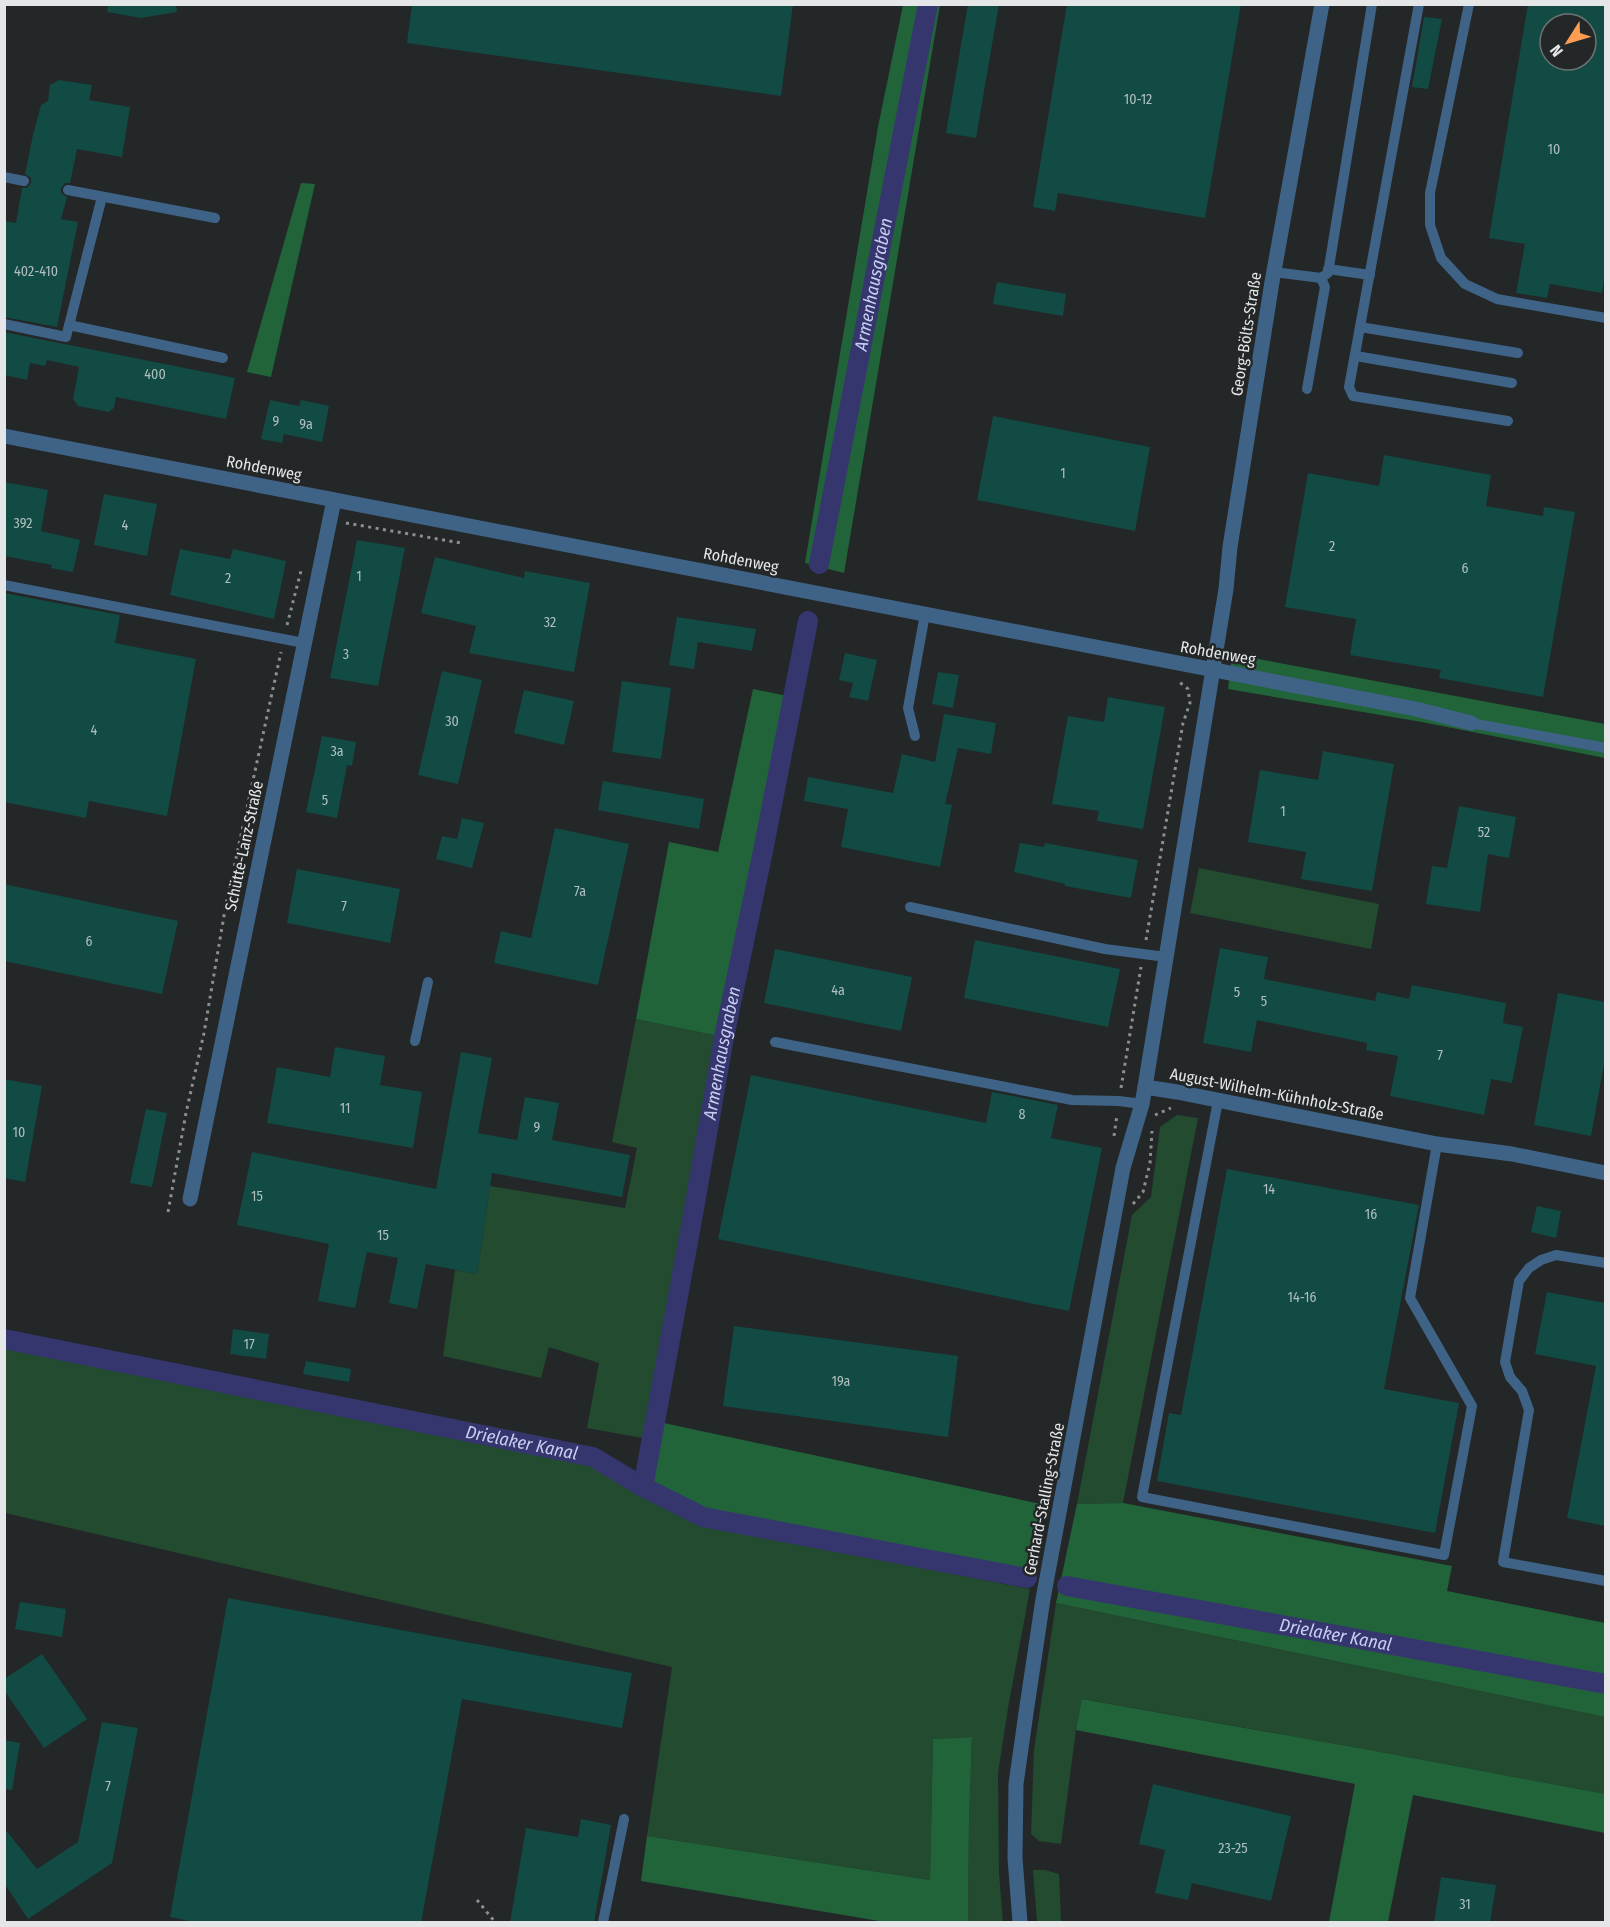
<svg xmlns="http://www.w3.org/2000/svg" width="1610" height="1927" font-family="'Fira Sans Condensed',sans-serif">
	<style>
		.green { fill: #224b30 }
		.forest { fill: #22643a }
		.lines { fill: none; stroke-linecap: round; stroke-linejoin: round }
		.canal { stroke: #36366f; stroke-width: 20 }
		.building { fill: #124a44; fill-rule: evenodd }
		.path { stroke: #8c8f90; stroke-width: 3; stroke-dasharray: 3 4.5; stroke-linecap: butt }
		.lane { stroke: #3f6386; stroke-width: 10 }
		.street { stroke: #3f6386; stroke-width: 15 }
		.labels { text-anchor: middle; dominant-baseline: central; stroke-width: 5; stroke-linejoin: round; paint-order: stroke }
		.number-label { font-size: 14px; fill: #b0bfbe }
		.street-label { font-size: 16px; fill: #e4e6e7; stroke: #232728 }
		.water-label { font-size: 18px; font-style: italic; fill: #c9cdf1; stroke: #232728 }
	</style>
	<rect width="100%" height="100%" fill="#232728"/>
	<!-- green -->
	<g class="green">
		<polygon points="1199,868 1379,904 1371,949 1190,913"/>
		<polygon points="636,1019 718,1036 648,1439 587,1428 599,1363 549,1347 541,1378 443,1356 455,1270 477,1274 490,1186 625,1208 637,1148 612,1142"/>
		<polygon points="1177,1115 1198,1118 1123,1503 1077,1504 1132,1215 1151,1197 1160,1127"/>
		<polygon points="5,1348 590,1463 706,1526 1030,1589 1008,1708 998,1773 999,1873 1003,1922 968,1922 969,1822 972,1737 933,1739 930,1880 647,1836 672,1667 5,1513"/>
		<polygon points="1056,1603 1605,1717 1605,1794 1370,1750 1083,1699 1076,1730 1061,1844 1039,1841 1031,1834 1034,1750"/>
		<polygon points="1033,1870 1045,1870 1059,1874 1061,1922 1037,1922"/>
	</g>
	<!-- forest -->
	<g class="forest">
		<polygon points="903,5 940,5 844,573 805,563 878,127"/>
		<polygon points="301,183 315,184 271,377 247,372"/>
		<polygon points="1232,654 1605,724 1605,758 1422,722 1228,689"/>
		<polygon points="753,689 787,696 718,1036 636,1019 669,842 718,852"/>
		<polygon points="659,1422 1041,1504 1029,1573 703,1511 649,1483"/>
		<polygon points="1123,1503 1452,1566 1447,1591 1605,1623 1605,1717 1056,1603 1077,1504"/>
		<polygon points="1082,1699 1370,1750 1605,1794 1605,1833 1413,1795 1388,1922 1329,1922 1355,1784 1076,1730"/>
		<polygon points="972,1737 969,1822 968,1922 885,1922 641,1881 647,1836 930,1880 933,1739"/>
	</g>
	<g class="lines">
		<!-- canal -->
		<g class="canal">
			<path id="s1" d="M819 564 928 4"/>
			<path id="s2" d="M4 1339 593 1457 643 1487 703 1517 1027 1578"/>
			<path id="s3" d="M643 1487 692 1220 724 1037 763 851 808 621"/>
			<path id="s4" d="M1067 1586 1606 1684"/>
		</g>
	</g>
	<!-- building -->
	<g class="building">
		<polygon points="108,4 176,4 177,12 141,18 107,12"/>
		<polygon points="412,4 793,4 781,96 407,43"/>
		<polygon points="968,4 999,4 976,138 946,133"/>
		<polygon points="1067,4 1241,4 1205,218 1058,193 1055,211 1033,207"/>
		<path d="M1528 4H1605V273L1602 293 1550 284 1547 298 1516 293 1525 244 1489 238ZM1550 24H1586V60H1550Z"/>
		<polygon points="1424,17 1442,19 1428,89 1412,87"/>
		<polygon points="59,80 92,85 89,100 130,107 122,157 77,149 70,183 65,183 61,188 61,193 67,197 61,219 78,222 57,327 4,317 4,221 16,223 22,188 27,188 31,183 31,178 25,174 33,135 41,105 48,101 50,85"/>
		<polygon points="997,282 1066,294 1063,316 993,304"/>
		<polygon points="4,332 235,378 226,419 116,397 114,408 109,412 78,406 73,399 79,367 47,360 45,366 30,363 27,380 4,375"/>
		<polygon points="270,400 299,406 301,400 329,406 322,442 284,434 282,443 261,439"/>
		<polygon points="993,416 1150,447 1135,531 977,500"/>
		<polygon points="1384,455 1491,475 1486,506 1543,516 1544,507 1575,512 1543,697 1439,678 1441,670 1350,655 1356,619 1285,607 1308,473 1379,486"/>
		<polygon points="4,482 48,490 41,531 80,540 73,572 51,568 52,565 4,556"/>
		<polygon points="104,494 157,504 147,556 94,545"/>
		<polygon points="357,540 405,548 378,686 330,678"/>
		<polygon points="180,549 230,559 233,549 286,561 274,619 170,595"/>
		<polygon points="435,557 524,578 525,571 590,583 574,672 469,653 476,626 421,613"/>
		<polygon points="4,593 120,615 115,643 196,659 167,816 89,801 86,818 4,802"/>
		<polygon points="677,617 756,629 752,651 698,642 694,669 669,665"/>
		<polygon points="845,653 877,660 868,701 849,697 853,683 839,680"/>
		<polygon points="442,671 482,680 458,784 418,775"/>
		<polygon points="938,672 959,675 953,708 932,704"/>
		<polygon points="622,681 671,688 661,759 612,752"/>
		<polygon points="524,690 574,701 564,745 514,733"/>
		<polygon points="1108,697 1165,707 1143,829 1097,821 1099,811 1052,804 1068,716 1104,722"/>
		<polygon points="944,714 996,723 991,754 958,748 945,804 952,805 940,867 841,847 848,809 804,801 808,777 893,793 902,754 935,762"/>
		<polygon points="322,736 356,742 352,766 347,765 337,818 306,812"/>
		<polygon points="1323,751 1394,764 1372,891 1301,879 1306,852 1248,842 1260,770 1318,780"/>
		<polygon points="603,781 704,799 699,829 598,810"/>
		<polygon points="1459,806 1516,817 1509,858 1488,854 1480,912 1426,904 1432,866 1447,868"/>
		<polygon points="462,818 484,823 472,868 436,859 442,836 457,839"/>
		<polygon points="555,828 629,844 598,985 494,963 501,931 531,938"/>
		<polygon points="1020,843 1044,847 1045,843 1138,860 1131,898 1065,886 1065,884 1014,872"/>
		<polygon points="297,869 400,889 390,943 287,923"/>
		<polygon points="4,884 178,921 162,994 4,961"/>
		<polygon points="975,940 1120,969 1108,1027 964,998"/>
		<polygon points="1220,948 1268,957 1264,979 1375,1001 1377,992 1409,999 1412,985 1506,1003 1503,1023 1523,1027 1512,1083 1491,1079 1484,1115 1390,1096 1398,1056 1366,1050 1367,1043 1257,1020 1251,1052 1203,1043"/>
		<polygon points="775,949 912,977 901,1031 764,1003"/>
		<polygon points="1558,993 1605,1002 1605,1058 1591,1136 1534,1125"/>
		<polygon points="335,1047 385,1056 380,1085 422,1092 413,1148 267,1123 277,1067 330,1077"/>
		<polygon points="461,1052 492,1058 478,1133 517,1140 525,1097 559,1103 552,1140 630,1155 622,1197 492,1173 477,1274 426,1264 417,1309 389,1303 398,1258 367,1252 355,1308 318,1301 329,1244 237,1225 252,1152 436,1189"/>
		<polygon points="751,1075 986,1123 992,1092 1058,1105 1051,1138 1102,1148 1069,1311 718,1239"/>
		<polygon points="4,1079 42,1086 25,1182 4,1178"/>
		<polygon points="146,1109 167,1113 152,1187 130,1183"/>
		<polygon points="1227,1169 1419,1205 1384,1389 1459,1403 1435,1533 1157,1481 1169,1413 1181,1415"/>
		<polygon points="1537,1206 1561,1211 1556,1238 1531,1232"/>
		<polygon points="1547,1292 1605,1303 1605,1526 1567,1518 1596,1366 1535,1354"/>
		<polygon points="734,1326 958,1356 948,1437 723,1406"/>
		<polygon points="233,1329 269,1334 266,1359 230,1354"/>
		<polygon points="306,1361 351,1369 349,1382 303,1374"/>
		<polygon points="228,1598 632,1673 622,1728 462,1699 421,1923 199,1923 170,1917"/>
		<polygon points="20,1602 66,1609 62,1637 15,1629"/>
		<polygon points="42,1654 87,1719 44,1748 4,1690 4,1679"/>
		<polygon points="102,1722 138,1728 112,1863 28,1919 4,1883 4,1828 37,1869 78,1842"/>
		<polygon points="4,1740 20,1743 12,1790 4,1789"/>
		<polygon points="1153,1784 1291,1816 1271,1901 1192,1883 1188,1900 1155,1893 1165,1850 1139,1844"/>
		<polygon points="581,1819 611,1825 594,1923 510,1923 526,1828 578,1837"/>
		<polygon points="1441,1877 1496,1885 1490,1923 1434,1923"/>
	</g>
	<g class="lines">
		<!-- path -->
		<g class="path">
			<polyline points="346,523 461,543"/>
			<polyline points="287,625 302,567"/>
			<polyline points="1146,940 1183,723 1190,703 1188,689 1177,680"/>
			<polyline points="1121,1088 1141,967"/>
			<polyline points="1155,1115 1171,1108"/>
			<polyline points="1114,1136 1117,1115"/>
			<polyline points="1133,1204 1143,1192 1150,1163 1152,1131"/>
			<polyline points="168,1212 186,1113 204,1033 226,904 281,652"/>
			<polyline points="477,1900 495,1922"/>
		</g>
		<!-- lane -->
		<g class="lane">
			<polyline points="1419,4 1349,387 1353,396 1508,421"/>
			<polyline points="1469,4 1430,193 1430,225 1441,258 1465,284 1497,299 1606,318"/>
			<polyline points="4,177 24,181"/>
			<polyline points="68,190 215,218"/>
			<polyline points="1328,269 1370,275"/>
			<polyline points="1274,272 1321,278 1328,273 1372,4"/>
			<polyline points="4,324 66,337 102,197"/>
			<polyline points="69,325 223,358"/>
			<polyline points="1360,327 1518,353"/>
			<polyline points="1356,356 1512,383"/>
			<polyline points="1307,389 1325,287 1321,278"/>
			<polyline points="4,585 304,643"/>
			<polyline points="1471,723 1606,748"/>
			<polyline points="915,736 908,708 925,614"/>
			<polyline points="910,907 1105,949 1166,957"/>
			<polyline points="415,1041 428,982"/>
			<polyline points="775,1042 1072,1100 1119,1101 1142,1104"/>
			<polyline points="1218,1101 1142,1497 1444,1555 1472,1406 1410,1298 1437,1144"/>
			<polyline points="1606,1263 1556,1255 1541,1260 1529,1268 1519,1281 1505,1362 1510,1377 1522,1391 1529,1410 1503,1562 1606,1581"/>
			<polyline points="603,1922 624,1819"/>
		</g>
		<!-- street -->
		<g class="street">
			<polyline points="4,436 1416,709 1471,723"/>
			<polyline points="1145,1087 1177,1092 1437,1144 1512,1154 1606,1173"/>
			<polyline points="190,1199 334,500"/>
			<polyline points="1020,1922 1015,1858 1016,1784 1026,1713 1043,1599 1123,1168 1142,1104 1145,1087 1226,589 1230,547 1272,282 1322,4"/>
		</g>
	</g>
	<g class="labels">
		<!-- number labels -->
		<g class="number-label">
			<text x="1138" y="99">10-12</text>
			<text x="1554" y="149">10</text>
			<text x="36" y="271">402-410</text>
			<text x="155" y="374">400</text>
			<text x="276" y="421">9</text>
			<text x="306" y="424">9a</text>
			<text x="1063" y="473">1</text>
			<text x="23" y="523">392</text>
			<text x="125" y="525">4</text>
			<text x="1332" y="546">2</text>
			<text x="1465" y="568">6</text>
			<text x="359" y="576">1</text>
			<text x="228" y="578">2</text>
			<text x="550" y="622">32</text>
			<text x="346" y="654">3</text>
			<text x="452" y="721">30</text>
			<text x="94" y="730">4</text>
			<text x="337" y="751">3a</text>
			<text x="325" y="800">5</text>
			<text x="1283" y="811">1</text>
			<text x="1484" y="832">52</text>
			<text x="580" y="891">7a</text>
			<text x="344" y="906">7</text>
			<text x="89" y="941">6</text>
			<text x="838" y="990">4a</text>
			<text x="1237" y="992">5</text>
			<text x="1264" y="1001">5</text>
			<text x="1440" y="1055">7</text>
			<text x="345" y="1108">11</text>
			<text x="1022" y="1114">8</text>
			<text x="537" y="1127">9</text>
			<text x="19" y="1132">10</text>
			<text x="1269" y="1189">14</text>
			<text x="257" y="1196">15</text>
			<text x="1371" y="1214">16</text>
			<text x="383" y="1235">15</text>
			<text x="1302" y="1297">14-16</text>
			<text x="249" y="1344">17</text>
			<text x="841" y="1381">19a</text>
			<text x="108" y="1786">7</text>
			<text x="1233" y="1848">23-25</text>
			<text x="1465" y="1904">31</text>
		</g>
		<!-- street labels -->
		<g class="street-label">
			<text transform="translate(1246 334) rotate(-81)">Georg-Bölts-Straße</text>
			<text transform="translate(264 468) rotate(11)">Rohdenweg</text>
			<text transform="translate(741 560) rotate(11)">Rohdenweg</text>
			<text transform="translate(1218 653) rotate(10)">Rohdenweg</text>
			<text transform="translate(244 846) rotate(-78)">Schütte-Lanz-Straße</text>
			<text transform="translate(1277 1094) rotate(11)">August-Wilhelm-Kühnholz-Straße</text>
			<text transform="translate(1044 1499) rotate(-79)">Gerhard-Stalling-Straße</text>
		</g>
		<!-- water labels -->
		<g class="water-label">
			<text stroke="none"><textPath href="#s1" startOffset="285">Armenhausgraben</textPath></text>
			<text stroke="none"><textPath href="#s3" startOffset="441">Armenhausgraben</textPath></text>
			<text stroke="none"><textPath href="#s2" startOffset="528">Drielaker Kanal</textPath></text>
			<text stroke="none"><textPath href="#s4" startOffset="273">Drielaker Kanal</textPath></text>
		</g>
	</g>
	<!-- border -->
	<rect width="1610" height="1927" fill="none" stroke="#e4e6e7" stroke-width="12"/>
	<!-- north arrow -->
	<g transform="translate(1568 42) rotate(233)"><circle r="28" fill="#232728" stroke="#707374" stroke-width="1.5"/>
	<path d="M0-4.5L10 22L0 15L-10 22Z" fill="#fc9d53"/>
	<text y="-9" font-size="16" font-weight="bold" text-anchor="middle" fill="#e4e6e7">N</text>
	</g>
</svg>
